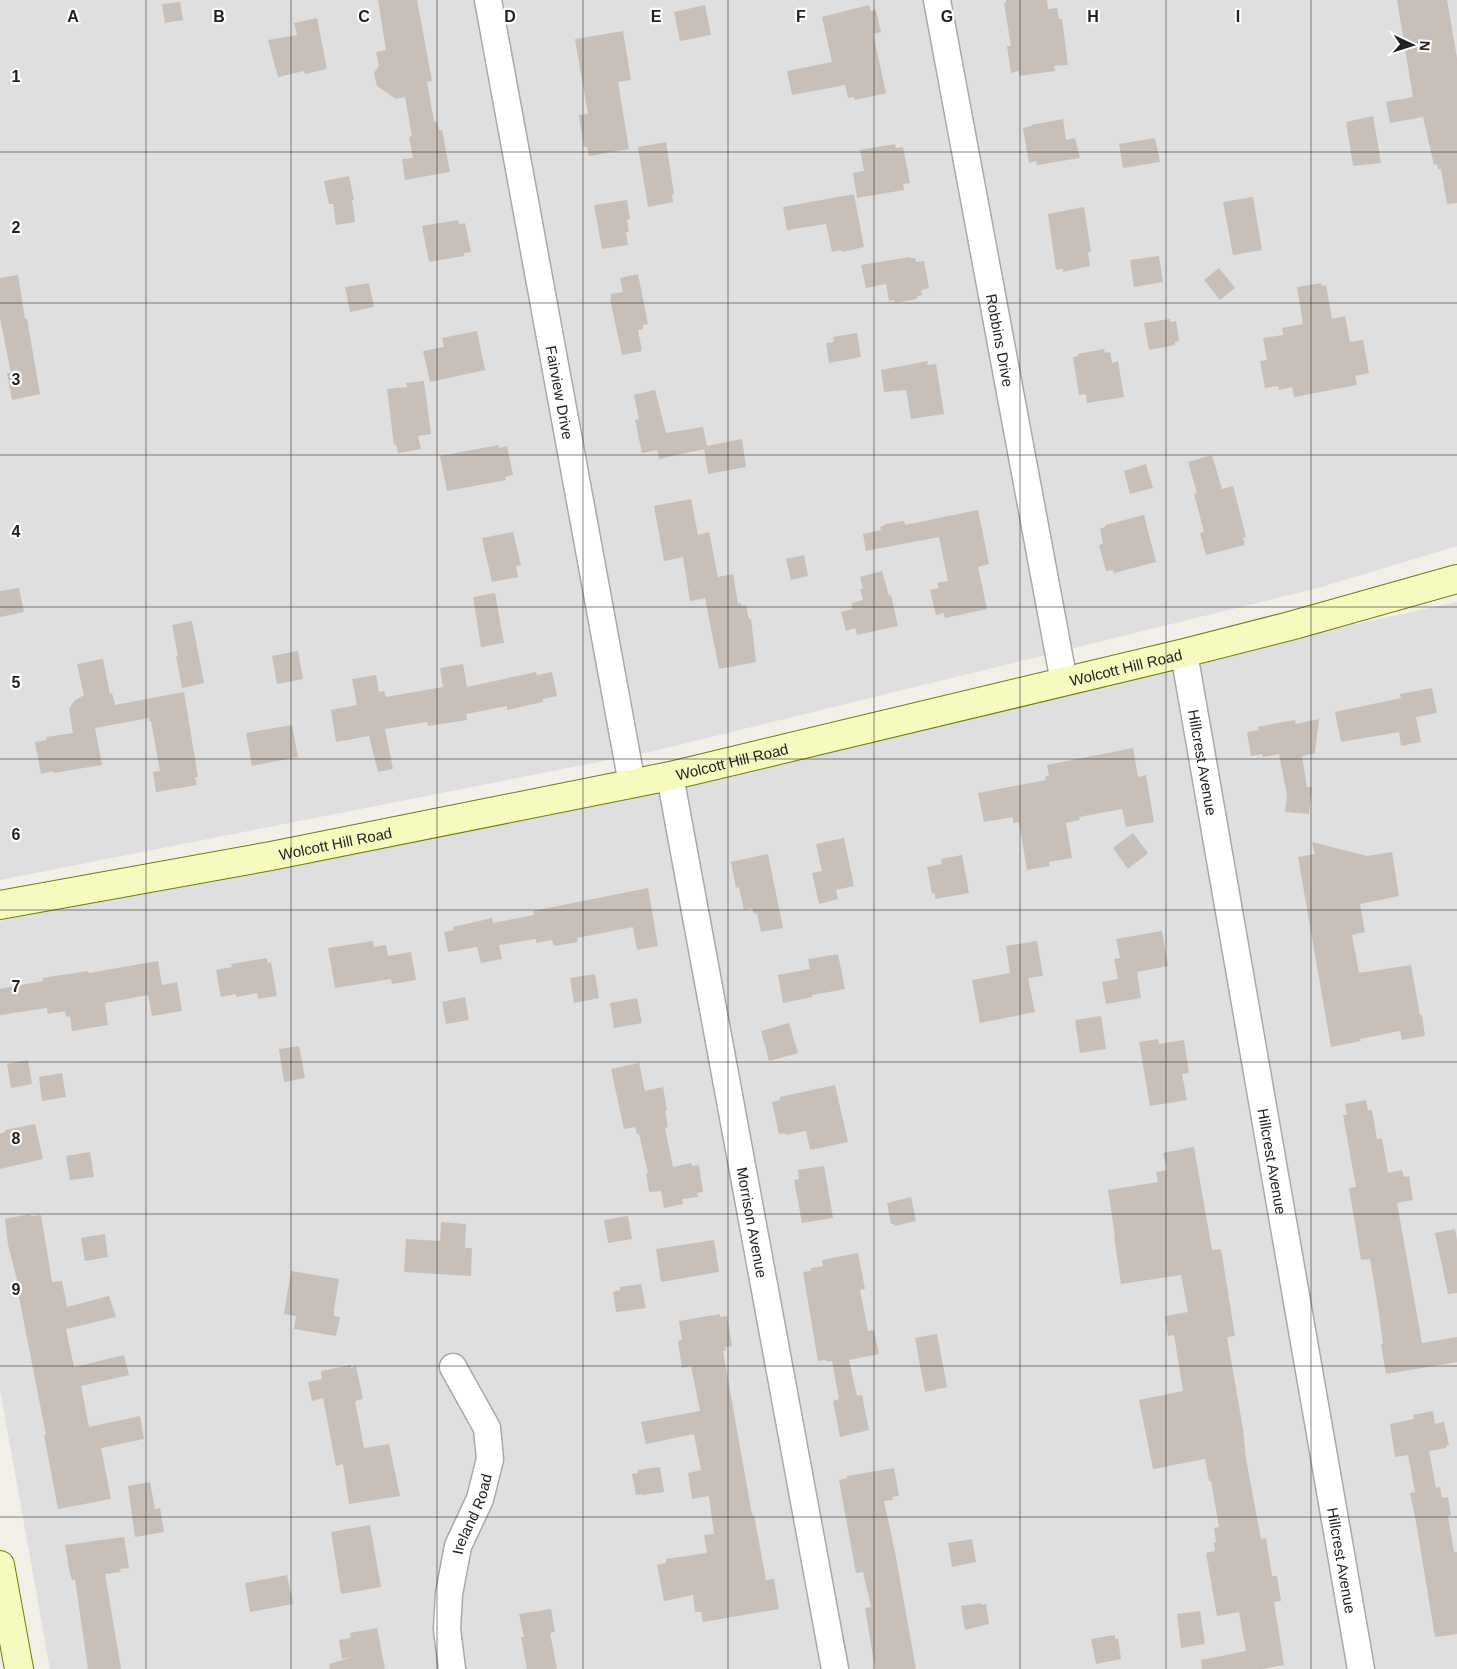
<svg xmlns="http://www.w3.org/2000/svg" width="1457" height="1669" font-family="Arial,sans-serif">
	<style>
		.residential { fill: #e0dfdf }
		.building { fill: #c7bfb8 }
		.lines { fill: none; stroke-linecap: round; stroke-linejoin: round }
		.street-casing { stroke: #a9a9a9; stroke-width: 29 }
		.secondary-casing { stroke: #707d05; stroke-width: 30 }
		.street { stroke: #fff; stroke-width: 26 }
		.secondary { stroke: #f7fabf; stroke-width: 28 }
		.grid { fill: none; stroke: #222; stroke-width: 1; stroke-opacity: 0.55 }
		.labels { text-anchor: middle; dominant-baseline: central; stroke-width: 4.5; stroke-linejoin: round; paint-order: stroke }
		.street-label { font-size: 15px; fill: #222; stroke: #fff }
		.grid-label { font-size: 16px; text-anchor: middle; font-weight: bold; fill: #222; stroke: #fff; stroke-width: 4.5; stroke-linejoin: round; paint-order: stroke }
	</style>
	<rect width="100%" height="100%" fill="#f2efe9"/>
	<!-- residential -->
	<g class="residential">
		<polygon points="0,0 1457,0 1457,546 1318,588 654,751 0,880"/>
		<polygon points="1457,602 1457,1669 50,1669 0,1389 0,921"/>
	</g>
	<!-- building -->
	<g class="building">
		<polygon points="378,0 417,0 432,81 427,82 434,122 437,121 439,130 442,130 450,172 405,180 402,159 413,158 409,137 412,136 405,97 396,99 377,86 374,73 379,66 376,52 386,50"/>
		<polygon points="1006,0 1047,0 1048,9 1057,8 1059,19 1062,19 1068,65 1054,66 1055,71 1019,76 1019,71 1011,73 1007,46 1011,46 1004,3 1006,3"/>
		<polygon points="1397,0 1447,0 1457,58 1457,203 1447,204 1441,169 1438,169 1437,164 1434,165 1423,117 1390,123 1386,102 1413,97"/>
		<polygon points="180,2 183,20 165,23 162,4"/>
		<polygon points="705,5 711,35 680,41 674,12"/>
		<polygon points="869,5 871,11 876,10 881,32 874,34 874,37 886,93 855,100 854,97 848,98 845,85 792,95 787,71 832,62 822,17"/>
		<polygon points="317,18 327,69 305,74 304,71 278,77 268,40 297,35 294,23"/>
		<polygon points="623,31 631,80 618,82 629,149 589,156 587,147 584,147 579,115 588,114 575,39"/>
		<polygon points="1373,116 1381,163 1353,166 1346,122"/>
		<polygon points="1063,119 1066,140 1075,138 1080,158 1037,165 1036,161 1029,163 1023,128 1032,126 1031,125"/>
		<polygon points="1155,138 1160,162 1123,168 1119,144"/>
		<polygon points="666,142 674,194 672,195 673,202 648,207 638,147"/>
		<polygon points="895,144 896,148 903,147 910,183 903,184 904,190 857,198 853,173 864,171 860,150"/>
		<polygon points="349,176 354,200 352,200 355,222 336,225 333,204 329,204 324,181"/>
		<polygon points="854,194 864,247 842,252 841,250 832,252 826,224 787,230 783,207"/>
		<polygon points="1253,197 1262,250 1233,255 1223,202"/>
		<polygon points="627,200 630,219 627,220 629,232 626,232 628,245 602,249 594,205"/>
		<polygon points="1084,207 1091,252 1088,252 1090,266 1063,272 1063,269 1056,270 1048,214"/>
		<polygon points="458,220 459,224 465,223 471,252 464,253 464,256 429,262 422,226"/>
		<polygon points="1159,256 1163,282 1134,287 1130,260"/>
		<polygon points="909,257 909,258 915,258 916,262 924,261 929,288 921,290 922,295 917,296 917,299 895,303 894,300 889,301 886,284 866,288 861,265"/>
		<polygon points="1219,268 1235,288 1220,300 1204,280"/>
		<polygon points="638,274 648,324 643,325 643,329 638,330 642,351 622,355 610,299 611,299 611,294 623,292 620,278"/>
		<polygon points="18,275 25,319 27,319 40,394 12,400 7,373 11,373 0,318 0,278"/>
		<polygon points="369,283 374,307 350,312 345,287"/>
		<polygon points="1321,283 1322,286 1326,285 1332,319 1345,316 1350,342 1363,340 1369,373 1355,376 1357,385 1294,397 1292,387 1279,390 1278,386 1265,388 1260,361 1267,360 1263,338 1283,335 1282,328 1303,324 1297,287"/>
		<polygon points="1170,319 1170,322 1176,321 1179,341 1175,342 1175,345 1149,350 1144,323"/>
		<polygon points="477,331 485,370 430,382 423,351 444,347 442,338"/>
		<polygon points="857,333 861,357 829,363 826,343 834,342 833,337"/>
		<polygon points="1104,349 1105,353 1110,352 1112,363 1118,361 1124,397 1087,403 1086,394 1079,395 1073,357 1078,356 1078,354"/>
		<polygon points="928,361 927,365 936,364 944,414 911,419 906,390 884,392 881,370"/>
		<polygon points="424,381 431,434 418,436 421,449 398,453 396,444 394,445 387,389 407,387 406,383"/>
		<polygon points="655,390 666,433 703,427 707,446 742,439 746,467 708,474 704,449 659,459 657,450 642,453 635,420 639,419 634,395"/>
		<polygon points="499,445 499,448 507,446 513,475 505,477 506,480 447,491 440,456"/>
		<polygon points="1212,455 1222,489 1233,486 1246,537 1243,538 1245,545 1206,555 1200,533 1204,532 1194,494 1197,493 1188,462"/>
		<polygon points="1146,464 1153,488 1130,494 1124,471"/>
		<polygon points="691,499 698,535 709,532 718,577 733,574 738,604 741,603 741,606 746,605 749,619 751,619 756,662 719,669 705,598 690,601 683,557 664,561 654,506"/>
		<polygon points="978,510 989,564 978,567 987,609 945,618 944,613 936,615 930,590 939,588 937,583 948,581 939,537 866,551 863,534 881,530 880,527 886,524 904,521 905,525"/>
		<polygon points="1144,515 1156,562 1114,573 1113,570 1106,571 1099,545 1103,544 1100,529 1105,527 1105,525"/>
		<polygon points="513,532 521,565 516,566 518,577 492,582 482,538"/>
		<polygon points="804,555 808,576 791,580 786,559"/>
		<polygon points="882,571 889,596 891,595 898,626 857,635 855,628 846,631 841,612 852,609 852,603 863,600 860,589 863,589 860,577"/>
		<polygon points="19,588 24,612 0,617 0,591"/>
		<polygon points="495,593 504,643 481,647 473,597"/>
		<polygon points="192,621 204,683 182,688 176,656 178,656 172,625"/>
		<polygon points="298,651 303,679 277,684 272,656"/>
		<polygon points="103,659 110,694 112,693 115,705 184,692 198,777 195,777 197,785 156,792 153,772 160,771 151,721 149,721 149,718 95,728 102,765 53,773 53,771 41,774 35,742 47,740 46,737 73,733 69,709 74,701 84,695 77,664"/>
		<polygon points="463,664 467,687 536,672 537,675 552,672 557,696 543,699 543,702 529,705 507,710 507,706 466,714 467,720 428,726 427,722 385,729 393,769 378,772 369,736 336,742 331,710 357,705 352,679 376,675 379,692 384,691 386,697 443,687 440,668"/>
		<polygon points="1432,688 1437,713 1416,717 1421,742 1401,746 1399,732 1341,742 1335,712 1401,698 1400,694"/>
		<polygon points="1319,719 1315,753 1302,756 1307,787 1312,787 1309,814 1285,812 1287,795 1279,754 1263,757 1262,754 1251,756 1247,732 1259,730 1258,727 1272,724 1295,720 1296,724"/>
		<polygon points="292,725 298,757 252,766 246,733"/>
		<polygon points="1133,748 1138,777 1146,775 1154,822 1126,827 1122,809 1079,817 1080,820 1066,823 1072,858 1049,862 1050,866 1027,870 1019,822 1013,823 1013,817 984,822 978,793 1046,780 1045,776 1049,776 1047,765"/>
		<polygon points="1133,833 1148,853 1128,869 1113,848"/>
		<polygon points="844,838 854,886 836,890 838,899 819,904 812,873 822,871 816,844"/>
		<polygon points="1312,842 1367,856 1392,852 1399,896 1360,904 1365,932 1352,935 1359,973 1411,965 1420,1015 1422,1015 1425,1036 1402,1040 1400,1031 1360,1039 1361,1041 1331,1047 1298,857 1315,854"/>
		<polygon points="768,854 783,928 761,932 757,913 754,914 752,908 744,910 739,887 736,888 731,862"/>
		<polygon points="962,855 969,893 935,899 935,893 932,894 927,867 942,864 941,859"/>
		<polygon points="648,888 658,946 637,950 633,927 577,938 578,942 554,946 552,940 536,943 536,939 499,945 502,959 481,963 477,947 448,952 444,932 454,930 453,927 492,918 493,923 534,915 533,911"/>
		<polygon points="1162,931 1168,966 1137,972 1141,998 1106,1004 1102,982 1118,979 1114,959 1120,958 1116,939"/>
		<polygon points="373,941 374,947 386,945 388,956 411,952 416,980 392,984 391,979 335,988 328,948"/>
		<polygon points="1037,941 1043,976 1028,978 1035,1012 980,1023 972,980 1010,973 1006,946"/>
		<polygon points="838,954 845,989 812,995 812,997 783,1003 778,975 810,969 808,959"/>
		<polygon points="267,958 268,963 271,962 277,996 258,999 257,993 236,997 236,994 221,997 216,970 232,967 231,964"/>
		<polygon points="158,961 162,985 177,982 182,1011 152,1016 148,995 105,1003 108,1025 72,1031 70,1016 66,1017 65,1011 48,1014 47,1008 0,1015 0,989 43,981 42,978 88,971 89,973"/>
		<polygon points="595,974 599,998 574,1003 570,978"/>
		<polygon points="465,997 469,1020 446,1024 442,1002"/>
		<polygon points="637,998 642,1023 614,1028 610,1003"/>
		<polygon points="1101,1016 1106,1049 1080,1053 1075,1020"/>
		<polygon points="789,1023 798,1053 769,1061 761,1031"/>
		<polygon points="1158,1039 1159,1044 1184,1040 1189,1073 1182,1074 1187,1100 1150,1106 1139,1042"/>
		<polygon points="299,1046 305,1078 284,1082 279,1049"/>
		<polygon points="28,1060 32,1084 11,1088 7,1064"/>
		<polygon points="639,1063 645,1091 663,1087 667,1110 665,1111 668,1127 665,1128 673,1167 691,1163 692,1166 699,1165 703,1192 697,1193 698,1197 682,1199 683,1204 664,1208 661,1191 649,1192 646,1173 648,1173 639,1134 637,1134 635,1127 624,1129 611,1069"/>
		<polygon points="62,1073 66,1097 42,1101 39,1077"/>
		<polygon points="835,1085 848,1142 810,1150 806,1131 786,1135 785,1133 779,1134 772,1102 780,1100 780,1097"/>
		<polygon points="1366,1100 1368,1110 1372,1110 1377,1139 1382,1138 1388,1173 1402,1170 1404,1177 1409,1176 1413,1200 1397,1203 1422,1343 1457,1337 1457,1362 1386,1374 1381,1344 1383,1344 1378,1307 1370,1259 1361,1260 1349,1188 1356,1187 1343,1115 1347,1115 1345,1104"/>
		<polygon points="35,1124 43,1159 0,1169 0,1133 5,1132 5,1130"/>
		<polygon points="1194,1147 1212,1250 1221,1249 1235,1336 1227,1337 1243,1429 1246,1459 1261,1539 1266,1538 1272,1576 1277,1576 1281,1601 1274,1602 1284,1665 1262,1669 1202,1669 1201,1660 1246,1651 1239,1612 1217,1616 1206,1553 1215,1551 1214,1543 1216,1542 1214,1528 1219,1527 1211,1481 1209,1481 1205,1459 1153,1469 1139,1400 1183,1391 1174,1335 1168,1336 1165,1316 1188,1312 1181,1275 1121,1284 1114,1236 1115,1236 1108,1190 1158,1182 1156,1172 1167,1170 1163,1153"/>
		<polygon points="90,1152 94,1177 70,1180 66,1156"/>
		<polygon points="824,1166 833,1218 802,1223 794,1180 799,1179 798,1170"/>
		<polygon points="911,1197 916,1221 895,1226 894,1224 891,1224 887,1203"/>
		<polygon points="30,1214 31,1216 41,1215 52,1282 62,1281 67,1307 109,1296 116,1317 66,1329 74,1367 124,1355 129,1375 81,1386 89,1427 140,1416 144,1439 101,1448 111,1499 58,1509 44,1435 46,1435 18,1292 20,1291 8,1245 5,1219"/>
		<polygon points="628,1216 632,1239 608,1243 604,1220"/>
		<polygon points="441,1222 466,1224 465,1248 472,1248 471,1276 404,1272 406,1239 440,1241"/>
		<polygon points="1455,1229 1457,1240 1457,1293 1448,1294 1435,1233"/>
		<polygon points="105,1234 108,1257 85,1261 81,1238"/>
		<polygon points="714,1240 719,1272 661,1282 656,1249"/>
		<polygon points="858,1253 865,1289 860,1290 868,1331 874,1330 879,1354 849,1360 857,1396 862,1395 869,1430 840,1437 833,1401 839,1399 832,1361 826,1362 826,1360 818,1361 803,1272 811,1271 811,1268 823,1266 822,1260"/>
		<polygon points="291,1271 339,1279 334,1310 334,1316 340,1317 336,1336 294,1329 296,1316 284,1314"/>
		<polygon points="641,1284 646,1308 616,1312 613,1292 620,1290 620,1287"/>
		<polygon points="720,1314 720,1317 727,1316 732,1346 725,1347 726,1350 723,1351 752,1515 754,1515 766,1580 774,1579 779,1609 703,1622 701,1612 695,1612 693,1595 664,1601 657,1565 666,1563 666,1559 707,1553 704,1535 714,1534 709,1496 692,1499 688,1473 701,1470 694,1434 646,1444 641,1422 700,1411 691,1366 682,1368 678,1341 682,1340 679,1321"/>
		<polygon points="937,1334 947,1387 925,1392 915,1338"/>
		<polygon points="351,1365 351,1368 356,1366 363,1399 355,1401 364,1448 389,1444 400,1496 349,1504 343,1464 336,1466 323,1398 312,1401 308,1382 322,1379 321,1371"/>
		<polygon points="1433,1411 1435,1424 1444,1422 1449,1445 1446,1446 1446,1448 1429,1451 1436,1488 1440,1487 1442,1498 1448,1497 1451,1515 1448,1516 1454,1552 1457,1552 1457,1634 1435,1637 1416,1522 1410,1493 1415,1492 1408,1455 1395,1457 1390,1424 1414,1419 1413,1415"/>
		<polygon points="660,1467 664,1492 642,1495 642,1494 636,1495 632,1474 638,1473 638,1470"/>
		<polygon points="894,1468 899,1496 892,1497 893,1500 884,1501 895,1552 916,1669 875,1669 865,1608 871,1607 863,1572 856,1573 839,1480 847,1478 847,1476"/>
		<polygon points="150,1482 155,1509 160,1508 164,1532 135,1537 128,1486"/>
		<polygon points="370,1525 381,1587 341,1594 331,1532"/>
		<polygon points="124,1537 129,1568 120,1569 121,1572 105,1574 121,1669 88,1669 75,1579 72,1580 70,1574 65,1545"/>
		<polygon points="972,1539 976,1562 952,1567 948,1543"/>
		<polygon points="287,1575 293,1604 250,1612 245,1583"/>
		<polygon points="981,1603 981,1605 986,1604 989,1624 965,1630 961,1606"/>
		<polygon points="551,1609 555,1632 550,1633 557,1669 527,1669 521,1637 524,1637 519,1614"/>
		<polygon points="1200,1611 1205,1644 1181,1648 1177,1614"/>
		<polygon points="377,1628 385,1669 330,1669 329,1664 353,1657 342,1659 339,1640 351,1638 350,1633"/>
		<polygon points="1115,1635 1115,1639 1118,1638 1121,1659 1096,1664 1091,1639"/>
	</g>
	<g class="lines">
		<!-- street casing -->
		<g class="street-casing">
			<g id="street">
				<path id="s1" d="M488 0 632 784"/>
				<path id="s2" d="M937 0 1064 682"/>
				<path id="s3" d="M1184 653 1361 1669"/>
				<path id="s4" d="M670 776 835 1669"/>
				<path id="s5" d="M452 1669 447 1629 449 1594 458 1546 480 1499 490 1459 487 1428 453 1367"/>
			</g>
		</g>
		<!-- secondary casing -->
		<g class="secondary-casing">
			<g id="secondary">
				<path id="s6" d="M0 905 271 856 670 776 1184 653 1290 626 1457 579"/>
				<polyline points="0,1565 19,1669"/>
			</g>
		</g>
		<!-- street -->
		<use href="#street" class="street"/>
		<!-- secondary -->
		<use href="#secondary" class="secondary"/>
	</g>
	<!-- grid -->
	<path class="grid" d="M146 0V1669M291 0V1669M437 0V1669M583 0V1669M728 0V1669M874 0V1669M1020 0V1669M1166 0V1669M1311 0V1669M0 152H1457M0 303H1457M0 455H1457M0 607H1457M0 759H1457M0 910H1457M0 1062H1457M0 1214H1457M0 1366H1457M0 1517H1457"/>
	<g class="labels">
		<!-- street labels -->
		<g class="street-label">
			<text stroke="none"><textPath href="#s2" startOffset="346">Robbins Drive</textPath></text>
			<text stroke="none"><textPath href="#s1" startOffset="399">Fairview Drive</textPath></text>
			<text stroke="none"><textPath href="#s6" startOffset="1151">Wolcott Hill Road</textPath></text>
			<text stroke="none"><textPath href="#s6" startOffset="746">Wolcott Hill Road</textPath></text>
			<text stroke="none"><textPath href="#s3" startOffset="111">Hillcrest Avenue</textPath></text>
			<text stroke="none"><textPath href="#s6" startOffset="341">Wolcott Hill Road</textPath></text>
			<text stroke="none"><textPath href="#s3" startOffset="516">Hillcrest Avenue</textPath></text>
			<text stroke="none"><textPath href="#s4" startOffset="454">Morrison Avenue</textPath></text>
			<text stroke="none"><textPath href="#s5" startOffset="159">Ireland Road</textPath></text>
			<text stroke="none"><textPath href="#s3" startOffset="921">Hillcrest Avenue</textPath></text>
		</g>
	</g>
	<g class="grid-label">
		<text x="73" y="22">A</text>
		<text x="219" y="22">B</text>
		<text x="364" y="22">C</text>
		<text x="510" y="22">D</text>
		<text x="656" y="22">E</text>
		<text x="801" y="22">F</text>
		<text x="947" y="22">G</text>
		<text x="1093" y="22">H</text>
		<text x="1238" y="22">I</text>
		<text x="16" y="82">1</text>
		<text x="16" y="233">2</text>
		<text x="16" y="385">3</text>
		<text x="16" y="537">4</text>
		<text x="16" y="688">5</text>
		<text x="16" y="840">6</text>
		<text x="16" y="992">7</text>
		<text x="16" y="1144">8</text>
		<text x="16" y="1295">9</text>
	</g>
	<!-- north arrow -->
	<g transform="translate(1412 45) rotate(94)" stroke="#ffffff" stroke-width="4" paint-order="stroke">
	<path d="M0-4L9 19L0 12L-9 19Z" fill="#222222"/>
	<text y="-8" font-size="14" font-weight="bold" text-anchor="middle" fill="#222222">N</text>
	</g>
</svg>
